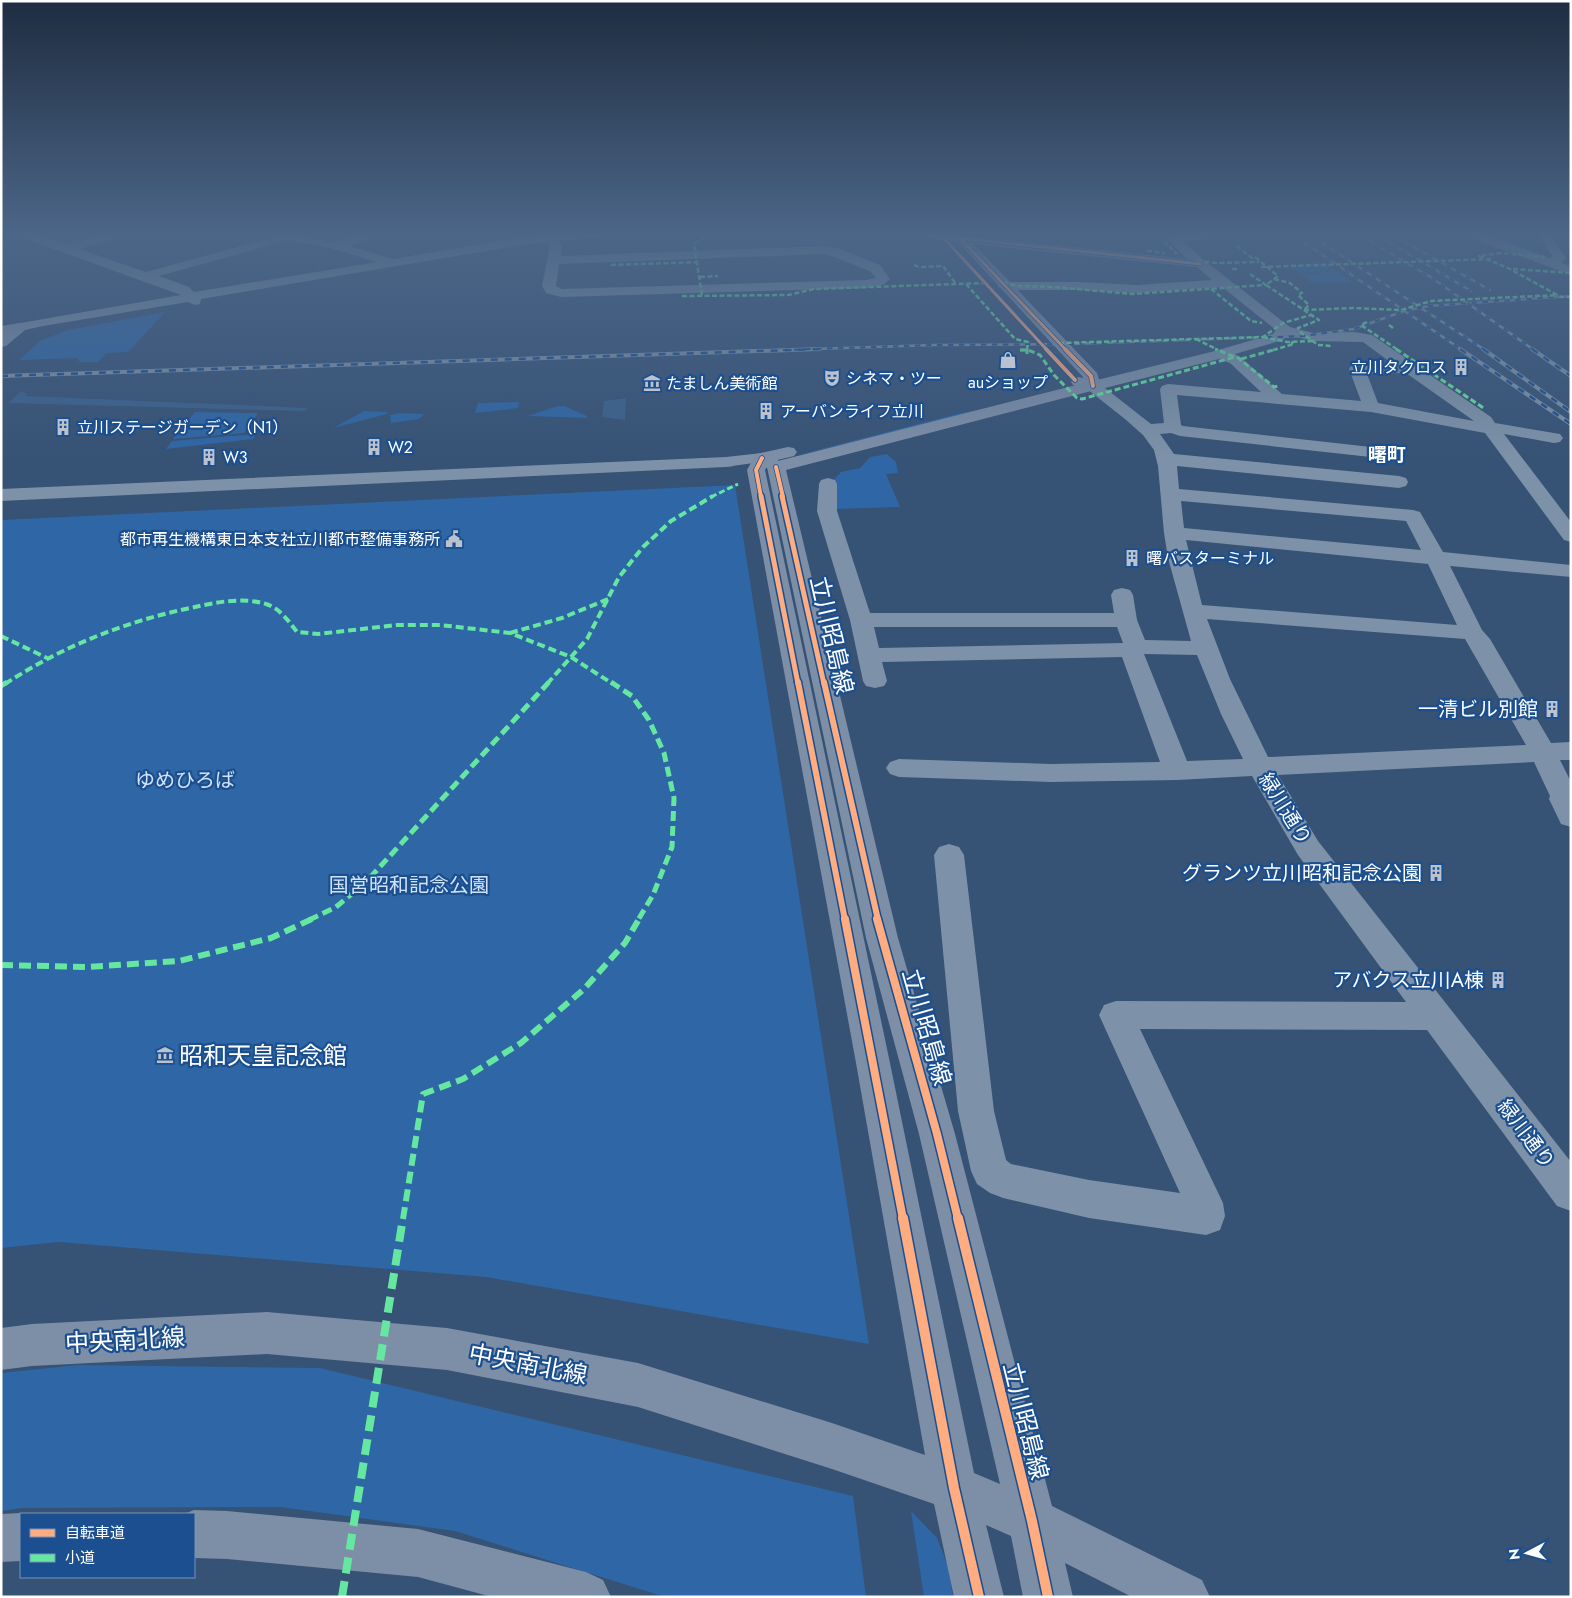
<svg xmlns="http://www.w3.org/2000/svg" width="1572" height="1598" font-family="Jost,'Noto Sans JP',sans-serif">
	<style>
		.green { fill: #2f66a5 }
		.water { fill: #3b618d }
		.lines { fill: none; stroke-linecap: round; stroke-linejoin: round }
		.minor { fill: #7d92a8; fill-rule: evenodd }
		.major { fill: #7d8ea7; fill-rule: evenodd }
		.rail-far1-casing { stroke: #7e92a7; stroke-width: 2.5 }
		.rail-casing { stroke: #7e92a7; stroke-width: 4 }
		.rail-far1 { stroke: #1b4f8f; stroke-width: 2; stroke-dasharray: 5.5; stroke-linecap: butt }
		.rail { stroke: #1b4f8f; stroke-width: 2.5; stroke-dasharray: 7; stroke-linecap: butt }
		.quiet-far5 { stroke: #66e7a1; stroke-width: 2.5; stroke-dasharray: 5 2.5; stroke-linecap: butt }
		.quiet-far4 { stroke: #66e7a1; stroke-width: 3; stroke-dasharray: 6 3; stroke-linecap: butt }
		.quiet-far3 { stroke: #66e7a1; stroke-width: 4; stroke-dasharray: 8 4; stroke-linecap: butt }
		.quiet-far2 { stroke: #66e7a1; stroke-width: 5; stroke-dasharray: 10 5; stroke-linecap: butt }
		.quiet-far1 { stroke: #66e7a1; stroke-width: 6; stroke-dasharray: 12 6; stroke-linecap: butt }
		.quiet { stroke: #66e7a1; stroke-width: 8; stroke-dasharray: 16 8; stroke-linecap: butt }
		.cycleway-far5-casing { stroke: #1b4f8f; stroke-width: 4.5 }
		.cycleway-far4-casing { stroke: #1b4f8f; stroke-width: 5.5 }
		.cycleway-far3-casing { stroke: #1b4f8f; stroke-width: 8 }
		.cycleway-far2-casing { stroke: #1b4f8f; stroke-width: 9 }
		.cycleway-far1-casing { stroke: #1b4f8f; stroke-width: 11 }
		.cycleway-casing { stroke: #1b4f8f; stroke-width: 13 }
		.cycleway-far5 { stroke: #ffac80; stroke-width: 3 }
		.cycleway-far4 { stroke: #ffac80; stroke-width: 4 }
		.cycleway-far3 { stroke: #ffac80; stroke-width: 5 }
		.cycleway-far2 { stroke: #ffac80; stroke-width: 6 }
		.cycleway-far1 { stroke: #ffac80; stroke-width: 8 }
		.cycleway { stroke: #ffac80; stroke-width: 10 }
		.labels { text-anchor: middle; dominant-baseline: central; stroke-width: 4.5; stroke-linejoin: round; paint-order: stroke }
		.far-poi-label { font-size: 16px; fill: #fff; stroke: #1b4f8f; text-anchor: start }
		.far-quarter-label { font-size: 19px; font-weight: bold; fill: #fff; stroke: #1b4f8f }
		.poi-label { font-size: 20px; fill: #fff; stroke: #1b4f8f; text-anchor: end }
		.park-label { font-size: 20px; fill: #cfe3fa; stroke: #1b4f8f }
		.street-label { font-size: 20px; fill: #fff; stroke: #1b4f8f }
		.near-street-label { font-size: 24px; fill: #fff; stroke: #1b4f8f }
		.near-poi-label { font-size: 24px; fill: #fff; stroke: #1b4f8f; text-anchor: start }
	</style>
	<rect width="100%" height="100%" fill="#365274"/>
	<!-- green -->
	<g class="green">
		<polygon points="794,233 824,233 824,245 802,245"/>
		<polygon points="1324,262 1337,271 1298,272 1286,263"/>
		<polygon points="1338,272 1352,282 1313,283 1300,274"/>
		<polygon points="165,312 128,352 106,353 98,362 80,362 77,358 19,360 40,341 68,330"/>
		<polygon points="519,402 518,408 475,413 478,403"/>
		<polygon points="1008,404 778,460 957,414"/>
		<polygon points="558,406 564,406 587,416 587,418 528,416"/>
		<polygon points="364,411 387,412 387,414 333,428"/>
		<polygon points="195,412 258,413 244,433 173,439"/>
		<polygon points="399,413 424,414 419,419 391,423 390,415"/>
		<polygon points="256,434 253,439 166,449 172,441"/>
		<polygon points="887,454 896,462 898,473 886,474 900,507 834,509 832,482 841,472 860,468 870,457"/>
		<polygon points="735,485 869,1344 486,1277 59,1242 1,1248 1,520"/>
		<polygon points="79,1365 320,1368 853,1496 866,1597 665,1597 455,1531 280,1507 23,1508 1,1511 1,1373"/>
		<polygon points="911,1511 937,1538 948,1566 953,1597 924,1597"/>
	</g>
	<!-- water -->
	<g class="water">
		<polygon points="20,392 27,393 25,396 307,408 305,411 8,403"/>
		<polygon points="626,398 625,420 602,417 604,401"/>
	</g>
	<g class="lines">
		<!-- minor -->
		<g class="minor">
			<path d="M16 233H34L66 244 106 233H126L124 236 79 249 146 272 277 236V233H307L304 236 335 242 364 233H383L381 236 349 246 393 259 522 237 562 233H607L601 237 558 241 562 246 561 256 826 246 840 249 880 265 890 279 883 285 866 288 561 297 546 293 542 286 550 246 547 242 522 245 201 299 200 304 195 305 188 302 43 326 25 330 6 346 1 347V335L15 324 181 295 18 236ZM289 240 334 249 377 262 194 292 189 287 159 276ZM826 254 870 271 876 278 866 280 562 289 556 286 559 264Z"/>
			<path d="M1183 233H1231L1219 238 1182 241 1209 264 1290 327 1313 333 1355 332 1372 335 1491 417 1495 423 1554 433 1560 434 1563 438 1560 442 1554 443 1504 434 1571 522V542L1564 540 1485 433 1371 412 1177 395 1181 425 1183 426 1389 449 1395 450 1398 454 1395 458 1389 459 1180 436 1171 433 1160 434 1174 454 1399 476 1406 478 1408 482 1406 486 1399 488 1177 466 1179 489 1413 510 1420 512 1443 552 1571 565V577L1450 566 1482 630 1490 639 1551 743 1571 742V760H1560L1571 782V827L1561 824 1549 799 1550 796 1534 762 1278 775 1318 841 1571 1162V1211L1557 1206 1427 1030 1140 1029 1223 1203 1225 1216 1220 1230 1206 1235 1089 1218 1003 1198 990 1193 977 1184 971 1171 958 1111 934 855 939 847 949 844 959 847 964 855 994 1111 1006 1160 1011 1164 1089 1180 1180 1193 1099 1015 1104 1005 1116 1001 1406 1002 1298 855 1252 776 1177 780 1050 782 899 777 890 774 886 768 890 762 899 759 1050 764 1160 762 1122 657 882 662 887 681 884 686 875 688 866 686 863 681 850 620 817 511 819 484 821 480 828 478 835 480 837 484V511L870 613H1114L1111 595 1114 590 1122 588 1130 590 1133 595 1137 620 1145 640 1191 641 1168 558 1164 533 1158 466 1154 450 1143 435 1125 419 1087 389 1073 385 1071 382 1073 379 1079 377 1093 381 1215 351 1273 334 1276 330 1222 287 1137 293 1079 290H1004L997 286 1004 282H1079L1137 285 1212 280 1197 267 960 243 954 239 960 235 1187 259 1168 240 1170 237ZM1288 335 1313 341 1363 342 1393 364 1351 366 1349 369 1361 401 1282 394 1240 357 1235 354 1283 340ZM1219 359 1230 363 1261 392 1168 384 1162 386 1160 389 1164 423 1151 424 1105 388ZM1406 373 1474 421 1378 403 1367 374ZM1181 501 1406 521 1421 550 1184 528ZM1186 540 1428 564 1457 625 1202 605ZM1207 619 1465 639 1526 745 1268 757 1230 679ZM874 627H1117L1123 643 879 648ZM1144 654 1197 655 1221 714 1243 759 1187 761Z"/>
			<polygon points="1464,233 1482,233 1549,258 1553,257 1537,233 1549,233 1566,258 1561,263 1571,266 1571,275 1466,236"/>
			<path d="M762 453C770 455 780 460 785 467L782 471C771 474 769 468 759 464 751 462 735 466 726 467L1 501V489L726 457Z"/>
		</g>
		<!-- major -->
		<g class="major">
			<polygon points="905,233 963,233 1097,373 1101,386 1099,389 786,470 898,938 955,1134 1052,1506 1202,1580 1210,1597 1132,1597 1065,1563 1073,1597 1023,1597 1011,1536 986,1525 1004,1597 954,1597 934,1504 832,1469 638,1407 447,1370 267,1354 32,1366 1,1370 1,1328 32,1324 267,1312 447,1328 638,1363 832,1423 925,1455 856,1063 747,470 756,454 788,447 794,448 797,452 794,456 769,462 765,470 890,1063 974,1473 1000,1484 919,1134 866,938 767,467 770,463 1084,383 1083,377 958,242 911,237"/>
			<polygon points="20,323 25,324 27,327 25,330 1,334 1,326"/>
			<polygon points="194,1510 227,1511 418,1529 586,1572 603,1580 611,1597 492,1597 418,1577 227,1559 194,1558 194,1514 184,1514"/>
			<polygon points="21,1513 24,1514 21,1514 21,1561 1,1562 1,1514"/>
		</g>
		<!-- rail-far1 casing -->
		<g class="rail-far1-casing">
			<g id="rail-far1">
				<polyline points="1290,233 1462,350"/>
				<polyline points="1307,233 1485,350"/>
				<polyline points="1356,233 1432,278 1534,350"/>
				<polyline points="1374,233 1471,291"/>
				<polyline points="1389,233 1490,290"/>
				<polyline points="783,350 935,345 1071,344 1304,336 1354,329 1404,311 1429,306 1571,296"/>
			</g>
		</g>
		<!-- rail casing -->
		<g class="rail-casing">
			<g id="rail">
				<polyline points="1460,349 1571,424"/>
				<polyline points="1483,349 1571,412"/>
				<polyline points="1532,349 1571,376"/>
				<polyline points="1,376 820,349"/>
			</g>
		</g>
		<!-- rail-far1 -->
		<use href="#rail-far1" class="rail-far1"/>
		<!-- rail -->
		<use href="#rail" class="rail"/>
		<!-- quiet-far5 -->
		<g class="quiet-far5">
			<polyline points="1164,241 1177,254"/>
			<polyline points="1237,246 1252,258 1255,257 1278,276 1266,285 1319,320 1298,328 1299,331 1318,345 1332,346"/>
			<polyline points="1147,251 1165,253"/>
			<polyline points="1542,256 1544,257 1501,253 1479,256 1508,268 1561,297 1571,297"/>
			<polyline points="1197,261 1218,263 1259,262"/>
			<polyline points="611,265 698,262"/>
			<polyline points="914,265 919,267 943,266 956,284"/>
			<polyline points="1261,267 1493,259"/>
			<polyline points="1232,269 1238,269"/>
			<polyline points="1513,269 1571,273"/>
			<polyline points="1250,274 1266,285"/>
			<polyline points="700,277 718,276"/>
			<polyline points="1274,279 1290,283 1302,293 1298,295 1309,305 1304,310"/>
			<polyline points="1003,282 1017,286 1054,287 1132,294 1266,285"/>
			<polyline points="966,284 1015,339 1028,342 1027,350"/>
			<polyline points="1211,289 1251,321 1262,323"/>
			<polyline points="702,295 694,244 705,237"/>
			<polyline points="682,296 788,295 814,289 986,283"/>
			<polyline points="1304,310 1353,308 1401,310 1431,301 1558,295"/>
			<polyline points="1367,322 1361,325 1398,350"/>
			<polyline points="1389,325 1393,328"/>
			<polyline points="1263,337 1287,342 1314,341"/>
			<polyline points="1196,339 1218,350"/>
			<polyline points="1059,343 1263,337 1283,323 1311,315"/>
			<polyline points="1020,350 1028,350"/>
			<polyline points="1273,350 1294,344 1291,342"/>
		</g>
		<!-- quiet-far4 -->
		<g class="quiet-far4">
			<polyline points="1396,349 1485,409"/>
			<polyline points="1020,350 1028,350 1040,355 1054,375 1077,398 1082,399 1235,357 1215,349"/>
			<polyline points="1027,354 1027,349"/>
			<polyline points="1237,357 1274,387 1279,386"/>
			<polyline points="1241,359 1277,349"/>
			<polyline points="711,497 738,484"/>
		</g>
		<!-- quiet-far3 -->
		<g class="quiet-far3">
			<polyline points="510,633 562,618 608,599"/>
			<polyline points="1,636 47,658"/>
			<path d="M5 684C63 646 126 621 195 607 217 602 244 597 266 604 280 608 289 622 297 632L318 634 397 625H440L510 633 571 657 613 684"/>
			<polyline points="547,684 587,639 619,577 643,547 671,521 713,496"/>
		</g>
		<!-- quiet-far2 -->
		<g class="quiet-far2">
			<polyline points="611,682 632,696 649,720 664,753 674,798 672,847 653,895 638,920"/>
			<polyline points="1,686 7,682"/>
			<polyline points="309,920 336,907 366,882 549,682"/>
		</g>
		<!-- quiet-far1 -->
		<g class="quiet-far1">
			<polyline points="1,965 87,967 179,961 271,938 312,919"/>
			<polyline points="403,1219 423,1094 463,1079 521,1043 584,989 625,943 639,919"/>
		</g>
		<!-- quiet -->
		<polyline class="quiet" points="342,1597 403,1218"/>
		<!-- cycleway-far5 casing -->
		<g class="cycleway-far5-casing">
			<g id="cycleway-far5">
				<polyline points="911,233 1201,264"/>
				<polyline points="941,235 1047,350"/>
				<polyline points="959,237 1066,350"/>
			</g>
		</g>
		<!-- cycleway-far4 casing -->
		<g class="cycleway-far4-casing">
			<g id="cycleway-far4">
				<polyline points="1046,349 1075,380"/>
				<polyline points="1065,349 1091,376 1093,386"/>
				<polyline points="776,467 783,497"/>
				<polyline points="761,497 756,470 762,458"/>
			</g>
		</g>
		<!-- cycleway-far3 casing -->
		<g class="cycleway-far3-casing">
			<g id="cycleway-far3">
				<polyline points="761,496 798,684"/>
				<polyline points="782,496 824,684"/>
			</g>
		</g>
		<!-- cycleway-far2 casing -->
		<g class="cycleway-far2-casing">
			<g id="cycleway-far2">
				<polyline points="798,682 845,920"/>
				<polyline points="824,682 878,920"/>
			</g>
		</g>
		<!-- cycleway-far1 casing -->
		<g class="cycleway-far1-casing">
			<g id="cycleway-far1">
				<polyline points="845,919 903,1219"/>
				<polyline points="877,919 937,1134 958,1219"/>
			</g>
		</g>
		<!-- cycleway casing -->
		<g class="cycleway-casing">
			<g id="cycleway">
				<polyline points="903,1218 954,1488 979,1597"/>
				<polyline points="958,1218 1032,1521 1048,1597"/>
			</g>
		</g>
		<!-- cycleway-far5 -->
		<use href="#cycleway-far5" class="cycleway-far5"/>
		<!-- cycleway-far4 -->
		<use href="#cycleway-far4" class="cycleway-far4"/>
		<!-- cycleway-far3 -->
		<use href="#cycleway-far3" class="cycleway-far3"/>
		<!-- cycleway-far2 -->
		<use href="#cycleway-far2" class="cycleway-far2"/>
		<!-- cycleway-far1 -->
		<use href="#cycleway-far1" class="cycleway-far1"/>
		<!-- cycleway -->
		<use href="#cycleway" class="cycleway"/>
	</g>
	<!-- sky -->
	<linearGradient id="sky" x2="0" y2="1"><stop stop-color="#1e2d40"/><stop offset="0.51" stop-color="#4c6688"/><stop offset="1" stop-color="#4c6688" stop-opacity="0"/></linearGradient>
	<rect width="1572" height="457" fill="url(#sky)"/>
	<!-- icons -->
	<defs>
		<g id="shop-bare" transform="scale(1.35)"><path d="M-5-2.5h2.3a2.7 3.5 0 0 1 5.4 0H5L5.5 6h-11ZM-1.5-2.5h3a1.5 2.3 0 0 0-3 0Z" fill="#b9c2ce" stroke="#1b4f8f" stroke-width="2.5" paint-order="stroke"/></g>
		<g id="building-bare" transform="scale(1.35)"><path d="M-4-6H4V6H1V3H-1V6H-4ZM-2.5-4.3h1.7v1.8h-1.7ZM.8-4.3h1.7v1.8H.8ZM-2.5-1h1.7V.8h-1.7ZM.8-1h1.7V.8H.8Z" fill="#b9c2ce" stroke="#1b4f8f" stroke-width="2.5" paint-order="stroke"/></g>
		<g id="theatre-bare" transform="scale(1.35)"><path d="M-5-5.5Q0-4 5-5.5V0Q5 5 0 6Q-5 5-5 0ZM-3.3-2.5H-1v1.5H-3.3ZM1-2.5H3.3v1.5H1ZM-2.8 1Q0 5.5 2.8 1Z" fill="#b9c2ce" stroke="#1b4f8f" stroke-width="2.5" paint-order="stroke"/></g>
		<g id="museum-bare" transform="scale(1.35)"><path d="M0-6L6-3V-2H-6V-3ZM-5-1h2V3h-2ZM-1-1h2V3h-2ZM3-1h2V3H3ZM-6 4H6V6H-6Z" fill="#b9c2ce" stroke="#1b4f8f" stroke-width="2.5" paint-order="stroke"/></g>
		<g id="civic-bare" transform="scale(1.35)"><path d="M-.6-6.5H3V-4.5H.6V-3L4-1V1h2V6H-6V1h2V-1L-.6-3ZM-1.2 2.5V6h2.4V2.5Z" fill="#b9c2ce" stroke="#1b4f8f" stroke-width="2.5" paint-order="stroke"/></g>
	</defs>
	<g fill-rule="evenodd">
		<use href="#shop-bare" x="1008" y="360"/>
		<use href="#building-bare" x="1461" y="367"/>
		<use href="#theatre-bare" x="832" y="378"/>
		<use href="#museum-bare" x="652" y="383"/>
		<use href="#building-bare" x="766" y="411"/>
		<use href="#building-bare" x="63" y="427"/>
		<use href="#building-bare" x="374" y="447"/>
		<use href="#building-bare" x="209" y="457"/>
		<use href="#civic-bare" x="454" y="539"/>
		<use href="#building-bare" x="1132" y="558"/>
		<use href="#building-bare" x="1552" y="709"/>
		<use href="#building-bare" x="1436" y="873"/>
		<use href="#building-bare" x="1498" y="980"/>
		<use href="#museum-bare" x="165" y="1055"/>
	</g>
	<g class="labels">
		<!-- far-poi labels -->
		<g class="far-poi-label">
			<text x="1447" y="367" text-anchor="end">立川タクロス</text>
			<text x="846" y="378">シネマ・ツー</text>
			<text x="1008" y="382" text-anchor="middle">auショップ</text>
			<text x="666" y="383">たましん美術館</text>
			<text x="780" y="411">アーバンライフ立川</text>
			<text x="77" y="427">立川ステージガーデン（N1）</text>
			<text x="388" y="447">W2</text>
			<text x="223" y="457">W3</text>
			<text x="440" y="539" text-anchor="end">都市再生機構東日本支社立川都市整備事務所</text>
			<text x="1146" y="558">曙バスターミナル</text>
		</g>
		<!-- far-quarter labels -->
		<g class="far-quarter-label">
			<text x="1387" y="454">曙町</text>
		</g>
		<!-- poi labels -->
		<g class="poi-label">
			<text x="1538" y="709">一清ビル別館</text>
			<text x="1422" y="873">グランツ立川昭和記念公園</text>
			<text x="1484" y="980">アバクス立川A棟</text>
		</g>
		<!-- park labels -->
		<g class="park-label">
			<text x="185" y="780">ゆめひろば</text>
			<text x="409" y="885">国営昭和記念公園</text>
		</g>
		<!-- street labels -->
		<g class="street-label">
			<text transform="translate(1285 809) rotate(58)">緑川通り</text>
			<text transform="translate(1526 1134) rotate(53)">緑川通り</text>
		</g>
		<!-- near-street labels -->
		<g class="near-street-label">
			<text transform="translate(832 635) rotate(77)">立川昭島線</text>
			<text transform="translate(927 1027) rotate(74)">立川昭島線</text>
			<text transform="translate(125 1340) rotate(-3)">中央南北線</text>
			<text transform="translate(528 1364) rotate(11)">中央南北線</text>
			<text transform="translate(1026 1421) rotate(76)">立川昭島線</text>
		</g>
		<!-- near-poi labels -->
		<g class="near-poi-label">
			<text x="179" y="1055">昭和天皇記念館</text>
		</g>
	</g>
	<!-- border -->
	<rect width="1572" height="1598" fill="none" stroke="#ffffff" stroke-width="5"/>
	<!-- legend -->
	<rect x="20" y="1513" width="175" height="65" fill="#1b4f8f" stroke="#7695bc"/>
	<rect x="30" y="1529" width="25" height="8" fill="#ffac80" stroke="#7695bc"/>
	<text x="65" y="1538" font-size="15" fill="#ffffff">自転車道</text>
	<rect x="30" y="1554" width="25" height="8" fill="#66e7a1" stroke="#7695bc"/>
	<text x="65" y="1563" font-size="15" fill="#ffffff">小道</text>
	<!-- north arrow -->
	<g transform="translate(1527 1553) rotate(264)" stroke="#1b4f8f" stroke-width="4" paint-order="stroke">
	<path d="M0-4L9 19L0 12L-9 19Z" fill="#ffffff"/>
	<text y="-8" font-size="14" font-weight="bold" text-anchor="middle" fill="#ffffff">N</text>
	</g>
</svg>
